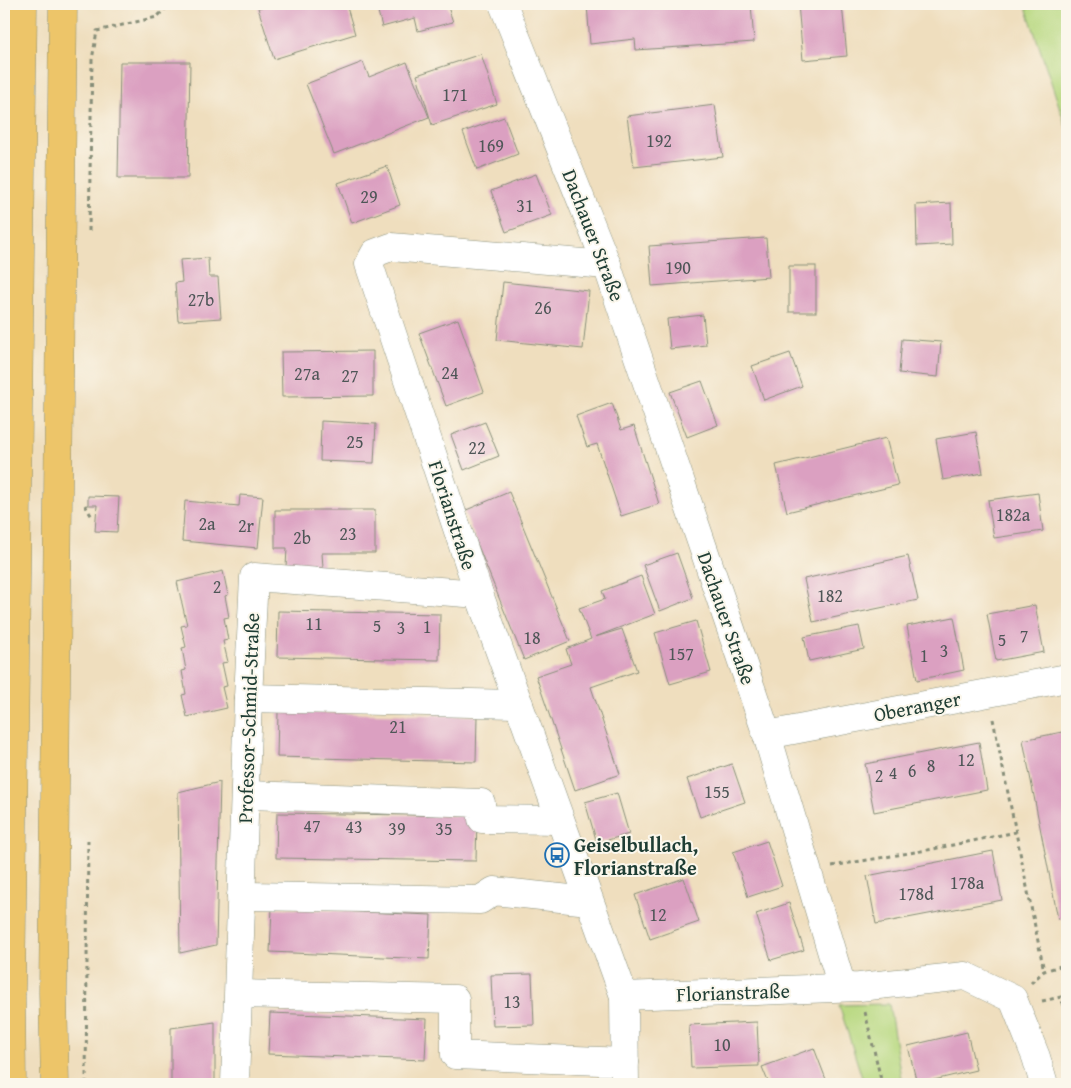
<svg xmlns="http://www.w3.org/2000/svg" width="1071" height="1088" font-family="'Gentium Book Plus',serif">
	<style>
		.green { fill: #b7d87f; stroke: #6b8a5a }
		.building { fill: #dba0c1 }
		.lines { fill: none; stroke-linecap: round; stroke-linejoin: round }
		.minor-casing { stroke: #878e79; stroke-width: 29 }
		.highway-casing { stroke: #878e79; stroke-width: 29 }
		.path { stroke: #878e79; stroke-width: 3; stroke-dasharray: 4 4; stroke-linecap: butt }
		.minor { stroke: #fff; stroke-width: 28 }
		.highway { stroke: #edc569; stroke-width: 28 }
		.labels { text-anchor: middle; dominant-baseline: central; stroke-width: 4; stroke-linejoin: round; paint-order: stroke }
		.number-label { font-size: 18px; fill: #4e5657 }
		.street-label { font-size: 20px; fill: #1f3d34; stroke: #fbf7ec }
		.poi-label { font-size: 20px; font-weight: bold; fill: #1f3d34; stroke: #fbf7ec; text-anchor: start }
	</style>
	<rect width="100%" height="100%" fill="#fbf7ec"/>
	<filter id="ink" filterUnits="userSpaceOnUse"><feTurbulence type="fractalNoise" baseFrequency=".02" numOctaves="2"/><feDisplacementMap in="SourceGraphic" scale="10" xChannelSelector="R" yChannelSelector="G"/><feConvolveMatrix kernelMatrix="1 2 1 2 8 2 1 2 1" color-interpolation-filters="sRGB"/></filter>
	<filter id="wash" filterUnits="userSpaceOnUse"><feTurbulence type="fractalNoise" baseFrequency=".0096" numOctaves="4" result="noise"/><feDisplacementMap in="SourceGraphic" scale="20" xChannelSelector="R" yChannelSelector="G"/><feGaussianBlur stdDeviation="1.12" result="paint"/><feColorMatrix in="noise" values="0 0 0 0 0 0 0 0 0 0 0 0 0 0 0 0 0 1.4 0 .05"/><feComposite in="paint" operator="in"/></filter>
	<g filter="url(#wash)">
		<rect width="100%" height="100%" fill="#efdebe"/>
		<!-- green -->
		<g class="green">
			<polygon points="1025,4 1067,4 1067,130"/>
			<polygon points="889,1004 902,1084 864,1084 839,1005"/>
		</g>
		<g id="blocks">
			<!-- building -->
			<g class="building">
				<polygon points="272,4 346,4 355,34 274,59 258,8"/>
				<polygon points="376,4 447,4 453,22 418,31 415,18 382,27"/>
				<polygon points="587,4 751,4 754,42 636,50 635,39 590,44"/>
				<polygon points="798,4 842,4 847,56 803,60"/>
				<polygon points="481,54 497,104 432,125 417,75"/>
				<polygon points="120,62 190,62 188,178 118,178"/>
				<polygon points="363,62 369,77 407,62 429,117 334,154 306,84"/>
				<polygon points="715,105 723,157 634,167 627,116"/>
				<polygon points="504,117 518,154 477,170 463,132"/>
				<polygon points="387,166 400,205 352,223 338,183"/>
				<polygon points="536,174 552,215 506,232 491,191"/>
				<polygon points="951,203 952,244 917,246 916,205"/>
				<polygon points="766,238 769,277 652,286 649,246"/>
				<polygon points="208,258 209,277 218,277 221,318 178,321 175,283 182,282 180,260"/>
				<rect x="789" y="266" width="27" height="46"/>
				<polygon points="503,282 589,291 583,349 497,340"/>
				<polygon points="703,315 706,345 670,349 667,319"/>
				<polygon points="458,319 484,392 446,406 419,333"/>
				<polygon points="902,339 941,342 938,377 899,373"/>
				<polygon points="373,351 373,396 282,397 281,352"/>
				<polygon points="790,353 802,386 764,400 752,366"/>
				<polygon points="702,381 718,425 687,437 670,392"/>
				<polygon points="612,403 621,430 634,426 659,504 621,516 597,444 587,447 576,416"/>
				<polygon points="321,421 376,424 374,463 320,461"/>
				<polygon points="485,422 499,456 464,470 451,435"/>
				<polygon points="976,432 983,473 943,480 936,439"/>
				<polygon points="886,438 898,485 787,512 776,465"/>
				<polygon points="509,492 570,641 524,660 464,511"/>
				<polygon points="1038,493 1043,531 994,538 988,500"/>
				<polygon points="240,495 263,497 258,548 182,541 185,501 239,506"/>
				<polygon points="88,496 119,497 117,532 95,531 97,505 88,505"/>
				<polygon points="275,510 375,510 375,553 322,553 323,568 286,567 287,548 275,548"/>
				<polygon points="677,553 693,598 660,611 643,565"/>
				<polygon points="908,556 918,600 813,622 804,579"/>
				<polygon points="223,571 228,595 225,596 229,617 224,618 228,640 223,641 228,662 222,663 227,686 222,687 227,708 187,717 182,695 186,694 182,671 186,670 182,648 186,647 181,626 187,625 177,582"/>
				<polygon points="641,576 655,614 595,637 622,629 637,671 591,687 620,774 575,790 536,676 571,664 566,649 591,639 579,608 605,599 602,591"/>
				<polygon points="1035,605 1044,652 996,661 987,614"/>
				<polygon points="278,611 440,614 439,660 277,657"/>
				<polygon points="954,617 964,670 917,680 907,626"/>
				<polygon points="696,621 711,672 670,684 655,633"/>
				<polygon points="859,626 864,649 809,661 804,637"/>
				<polygon points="278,712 477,716 476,762 277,757"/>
				<polygon points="1067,731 1067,917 1058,919 1023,740"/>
				<polygon points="979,742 987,790 874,812 865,764"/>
				<polygon points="732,764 745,802 700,817 687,779"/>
				<polygon points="220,782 216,945 180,953 178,792"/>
				<polygon points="617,793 629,834 597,843 585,802"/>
				<polygon points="277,813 477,816 476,861 276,858"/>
				<polygon points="767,841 782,886 748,897 733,852"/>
				<polygon points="993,851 1002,900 876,924 867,876"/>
				<polygon points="684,878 699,922 650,939 635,895"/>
				<polygon points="789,903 804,950 771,960 756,914"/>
				<polygon points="272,908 431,915 429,959 270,952"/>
				<polygon points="532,974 534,1025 493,1026 491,975"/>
				<polygon points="270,1013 427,1019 425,1060 268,1054"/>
				<polygon points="215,1022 215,1084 171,1084 171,1028"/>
				<polygon points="757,1022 759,1066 691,1068 689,1025"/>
				<polygon points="967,1032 976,1070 917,1084 908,1046"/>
				<polygon points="814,1048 827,1082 822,1084 769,1084 762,1067"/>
			</g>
		</g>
	</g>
	<g filter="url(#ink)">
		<use href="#blocks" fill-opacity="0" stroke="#878e79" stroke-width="1"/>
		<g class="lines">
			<!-- minor casing -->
			<g class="minor-casing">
				<g id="minor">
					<polyline points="503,4 607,265 619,301 767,735 842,987"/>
					<polyline points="607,265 391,247 375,253 369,264 479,594 624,996 625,1084"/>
					<polyline points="248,698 519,704"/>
					<polyline points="767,735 1067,678"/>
					<polyline points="246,795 481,803 482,819 560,820"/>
					<polyline points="241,896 480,900 494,891 589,901"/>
					<polyline points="239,994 455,999 455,1055 625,1062"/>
					<polyline points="624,996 859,987 965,976 1013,999 1036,1057 1044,1084"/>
					<polyline points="235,1084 248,698 254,577 479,594"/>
				</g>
			</g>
			<!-- highway casing -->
			<g class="highway-casing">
				<g id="highway">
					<polyline points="12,1084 11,995 23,4"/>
					<polyline points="55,1084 53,993 63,4"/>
				</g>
			</g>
			<!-- path -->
			<g class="path">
				<polyline points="89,231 92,60 97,31 157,17 170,4"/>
				<polyline points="85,505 92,517"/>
				<polyline points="993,719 1044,971"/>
				<polyline points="832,866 933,849 1016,832"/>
				<polyline points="1031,983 1044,971 1067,964"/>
				<polyline points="1042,1001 1061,997 1067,1026"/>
				<polyline points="865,1012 882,1084"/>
				<polyline points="86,1084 88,837"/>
			</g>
			<!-- minor -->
			<use href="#minor" class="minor"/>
			<!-- highway -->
			<use href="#highway" class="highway"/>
		</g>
	</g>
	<!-- icons -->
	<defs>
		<g id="bus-ring" transform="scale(1.25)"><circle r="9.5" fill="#fbf7ec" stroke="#1f6fb2" stroke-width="1.5"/><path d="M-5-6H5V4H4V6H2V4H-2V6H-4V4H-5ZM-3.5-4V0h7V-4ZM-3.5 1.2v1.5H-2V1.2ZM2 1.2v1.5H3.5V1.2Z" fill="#1f6fb2"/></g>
	</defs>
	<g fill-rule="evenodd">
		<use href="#bus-ring" x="557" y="855"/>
	</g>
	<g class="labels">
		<!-- number labels -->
		<g class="number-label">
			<text x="455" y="94">171</text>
			<text x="659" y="140">192</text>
			<text x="491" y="145">169</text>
			<text x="369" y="196">29</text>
			<text x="525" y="205">31</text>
			<text x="678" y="267">190</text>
			<text x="201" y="299">27b</text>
			<text x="543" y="307">26</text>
			<text x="450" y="372">24</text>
			<text x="307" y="373">27a</text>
			<text x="350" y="375">27</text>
			<text x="355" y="441">25</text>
			<text x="477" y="447">22</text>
			<text x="1013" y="514">182a</text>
			<text x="207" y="523">2a</text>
			<text x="246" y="525">2r</text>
			<text x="348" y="533">23</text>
			<text x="302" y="537">2b</text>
			<text x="217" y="586">2</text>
			<text x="830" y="595">182</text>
			<text x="314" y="623">11</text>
			<text x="377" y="625">5</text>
			<text x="427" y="626">1</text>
			<text x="401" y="627">3</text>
			<text x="1024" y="635">7</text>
			<text x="532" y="637">18</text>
			<text x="1002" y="639">5</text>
			<text x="944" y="650">3</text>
			<text x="681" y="653">157</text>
			<text x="924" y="655">1</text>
			<text x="398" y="726">21</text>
			<text x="966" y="759">12</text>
			<text x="931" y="765">8</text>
			<text x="912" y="770">6</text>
			<text x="893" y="772">4</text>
			<text x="879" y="775">2</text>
			<text x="717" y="791">155</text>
			<text x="312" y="825">47</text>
			<text x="354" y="826">43</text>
			<text x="397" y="828">39</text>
			<text x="444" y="828">35</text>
			<text x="967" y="882">178a</text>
			<text x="916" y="893">178d</text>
			<text x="658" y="914">12</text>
			<text x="512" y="1001">13</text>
			<text x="722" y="1044">10</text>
		</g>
		<!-- street labels -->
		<g class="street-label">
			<text transform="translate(594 235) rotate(69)">Dachauer Straße</text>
			<text transform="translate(453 515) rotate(72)">Florianstraße</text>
			<text transform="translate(727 618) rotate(71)">Dachauer Straße</text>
			<text transform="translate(917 706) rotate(-11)">Oberanger</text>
			<text transform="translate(248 718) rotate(-88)">Professor-Schmid-Straße</text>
			<text transform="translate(733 992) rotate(-2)">Florianstraße</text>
		</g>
		<!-- poi labels -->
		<g class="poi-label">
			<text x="574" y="844">Geiselbullach,<tspan x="574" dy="23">Florianstraße</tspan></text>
		</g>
	</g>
	<!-- margin -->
	<rect width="1071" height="1088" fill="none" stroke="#fbf7ec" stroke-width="20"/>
</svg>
